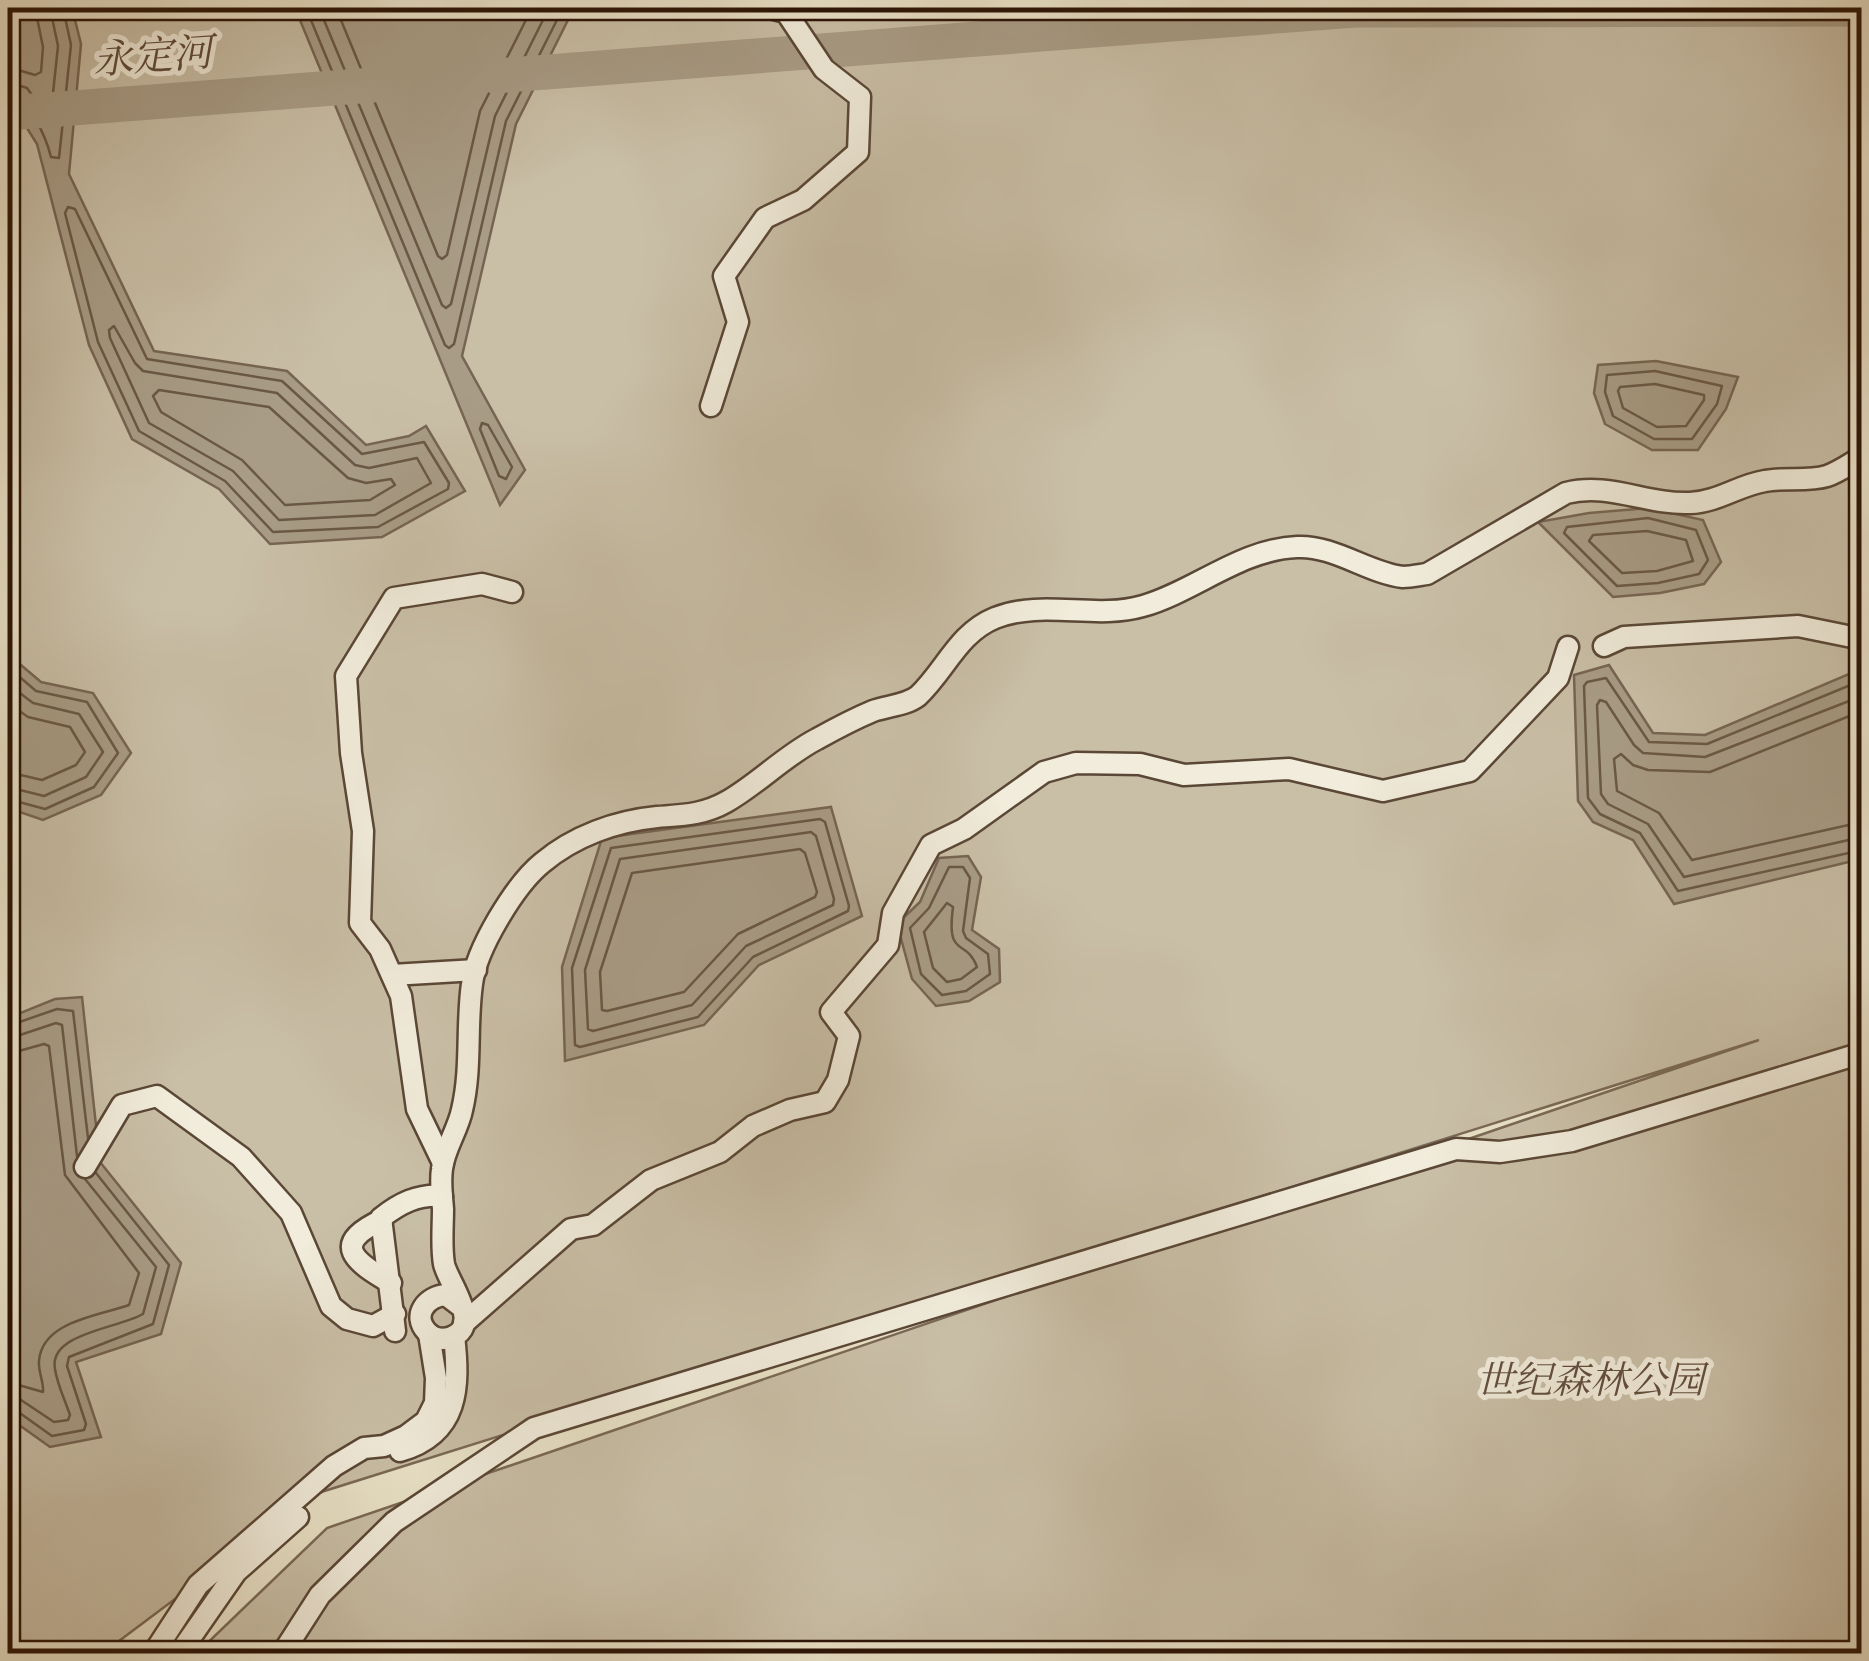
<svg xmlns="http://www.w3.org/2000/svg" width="1869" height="1661" font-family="'Sorts Mill Goudy','Noto Serif SC',serif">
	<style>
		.green { fill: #c9bfa7; stroke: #7a6956; stroke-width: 2.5 }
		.water { fill: #a89c86; stroke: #766553; stroke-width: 2.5 }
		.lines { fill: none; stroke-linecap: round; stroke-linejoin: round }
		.shore { stroke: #6a5846; stroke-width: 2.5 }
		.river { stroke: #a89c86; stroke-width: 35 }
		.minor-casing { stroke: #5a4736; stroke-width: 25 }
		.minor { stroke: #f1ecdb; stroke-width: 20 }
		.labels { text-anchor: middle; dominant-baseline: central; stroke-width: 10; stroke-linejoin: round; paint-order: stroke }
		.park-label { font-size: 38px; font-style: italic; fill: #624f3e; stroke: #f1ecdb }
		.water-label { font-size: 40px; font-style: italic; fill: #5d4a39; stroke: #f1ecdb }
	</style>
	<rect width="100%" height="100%" fill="#e9e2c8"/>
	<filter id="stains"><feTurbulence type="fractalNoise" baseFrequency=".002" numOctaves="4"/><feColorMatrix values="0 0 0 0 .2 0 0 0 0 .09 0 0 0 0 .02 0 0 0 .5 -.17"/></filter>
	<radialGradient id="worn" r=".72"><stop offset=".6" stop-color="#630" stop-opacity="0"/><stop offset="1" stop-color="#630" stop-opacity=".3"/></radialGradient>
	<!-- green -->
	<polygon class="green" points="8,8 1861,8 1861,1653 197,1653 327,1528 1759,1040 315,1494 103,1653 8,1654"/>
	<!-- water -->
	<g class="water">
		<polygon points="8,8 72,8 81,44 69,174 154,351 287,371 366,445 409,436 426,426 465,491 382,537 270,544 219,489 132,439 89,345 37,144 8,98"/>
		<polygon points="295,8 574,8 516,124 462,356 525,470 500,505"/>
		<polygon points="1656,361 1738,377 1726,409 1698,450 1652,450 1605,424 1594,393 1598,365"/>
		<polygon points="1649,508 1703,520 1721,562 1704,584 1660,593 1613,597 1538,522 1589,513"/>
		<polygon points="8,654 41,682 93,693 131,753 101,795 43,820 8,808"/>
		<polygon points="1609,665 1653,733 1705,735 1856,671 1862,679 1861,859 1674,904 1633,840 1593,822 1578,801 1574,675"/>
		<polygon points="831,807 862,916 759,965 704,1025 565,1061 562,967 602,838"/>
		<polygon points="968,856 981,877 972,930 999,949 1000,982 969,1001 936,1006 912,979 897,924 920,902 939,858"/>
		<polygon points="82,997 100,1162 181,1263 161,1334 76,1362 101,1437 50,1447 8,1417 8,1018 55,999"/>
	</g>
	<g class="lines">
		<!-- shore -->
		<g class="shore">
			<polyline points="306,8 445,345 449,348 454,344 506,121 563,8"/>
			<polyline points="319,8 442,305 446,308 451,304 495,116 549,8"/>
			<polyline points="336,8 438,256 442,259 447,255 480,111 532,8"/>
			<polyline points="8,67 35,75 41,72 43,47 35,8"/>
			<polyline points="8,82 27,88 44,112 51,112 58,46 50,8"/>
			<path d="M8 94C29 98 46 137 51 157L59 158 71 45 63 8"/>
			<polygon points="68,207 75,209 147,359 282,381 362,454 424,442 449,483 448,489 378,527 273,532 225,481 139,431 98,342 65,213"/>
			<polygon points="114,326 135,363 143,371 277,393 355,465 369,468 417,458 431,483 375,515 279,520 233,471 149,423 110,338 109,330"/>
			<polygon points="1655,371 1722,386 1717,404 1692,439 1654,439 1613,416 1605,392 1607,375"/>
			<polygon points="1655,384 1704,395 1704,400 1686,426 1657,427 1623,408 1618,391 1620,387"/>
			<polygon points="159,390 269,407 348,478 366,483 391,479 395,485 370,500 285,505 242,460 161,412 153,396"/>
			<polygon points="482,423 488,425 512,467 506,479 499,476 480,429"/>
			<polygon points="1648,518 1696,530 1708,560 1699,574 1658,583 1617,586 1564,533 1567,527"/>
			<polygon points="1647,531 1686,540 1693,561 1657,571 1622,573 1589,541 1593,535"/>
			<polyline points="8,667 36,691 87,702 118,753 94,787 45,809 8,799"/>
			<polyline points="8,684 33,703 79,714 103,752 86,777 44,796 8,787"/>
			<polyline points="1862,684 1853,684 1707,744 1649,742 1606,678 1587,682 1584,686 1588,798 1600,814 1640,833 1678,891 1862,850"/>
			<polyline points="1862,696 1705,757 1643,753 1634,745 1606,702 1600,700 1597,705 1601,794 1608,804 1648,824 1684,877 1862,837"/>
			<polyline points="8,703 28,717 70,727 85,752 76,765 42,780 8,772"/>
			<polyline points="1862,711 1710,772 1648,770 1633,765 1621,754 1614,759 1617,791 1659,813 1692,860 1862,822"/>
			<polygon points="820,819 825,822 849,906 848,911 753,957 698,1017 580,1047 575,1045 572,968 611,848"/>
			<polygon points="811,832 816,836 834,899 833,905 746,946 692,1005 593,1031 588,1029 585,970 620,859"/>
			<polygon points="800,849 805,853 817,892 815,897 738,934 684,992 607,1011 602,1010 600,972 632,873"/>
			<polygon points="949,867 963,867 970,878 963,931 966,938 988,954 990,974 966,991 942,995 921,974 910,928 929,908"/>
			<path d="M947 903 953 907C946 960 966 937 977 967L961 979 947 982 933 968 924 932Z"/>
			<polyline points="8,1026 57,1009 73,1011 88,1138"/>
			<polyline points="8,1039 56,1023 62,1025 77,1156"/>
			<path d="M8 1054 44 1044 49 1046 65 1175 139 1273 129 1305C99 1316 42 1321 39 1361 38 1372 44 1382 43 1392L8 1382"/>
			<path d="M8 1397 21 1400 54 1422 68 1420 70 1415C65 1400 57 1384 55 1369 48 1333 120 1328 143 1314L156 1267 85 1179"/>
			<polyline points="8,1410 17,1411 52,1436 84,1430 86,1424 67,1366 69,1357 153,1324 169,1265 96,1173"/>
		</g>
		<!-- river -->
		<g class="river">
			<polyline points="495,76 1355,10 1862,9"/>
			<polyline points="8,113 373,85"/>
		</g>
		<!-- minor casing -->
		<g class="minor-casing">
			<g id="minor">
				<polyline points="711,406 738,322 724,276 765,218 803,200 858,152 860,97 824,69 786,12 770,8"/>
				<polyline points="1604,646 1624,637 1798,626 1862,639"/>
				<polyline points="392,975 476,970"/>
				<polyline points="443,1163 417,1109 401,996 380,949 360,923 363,831 351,753 346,676 394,598 482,584 512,592"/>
				<polyline points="85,1167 122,1105 157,1096 241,1157 291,1213 331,1306 347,1319 373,1326 395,1314"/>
				<path d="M382 1220C329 1244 355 1262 391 1283"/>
				<path d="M463 1308 446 1295C427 1296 411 1315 427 1332 433 1338 441 1340 449 1338 485 1327 448 1283 444 1264 441 1247 443 1226 443 1209 442 1196 440 1182 442 1169 444 1149 458 1130 462 1110 472 1068 466 1026 472 984 476 949 515 885 542 863 574 836 616 821 657 817 682 815 703 815 726 802 758 784 784 756 817 739 835 729 854 719 873 711 887 706 907 705 918 696 945 671 958 633 995 618 1043 599 1094 620 1143 606 1195 591 1241 549 1297 547 1334 545 1368 573 1403 577 1410 577 1420 575 1427 574L1566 493C1609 482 1647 505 1690 503 1718 502 1739 485 1765 481 1784 477 1808 482 1827 476 1839 472 1851 463 1862 457"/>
				<polyline points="464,1323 571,1229 593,1225 651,1180 720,1152 753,1126 790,1110 825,1102 838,1080 849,1036 831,1012 888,945 893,913 931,845 964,829 1044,772 1076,763 1140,764 1184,775 1289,769 1383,791 1470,771 1558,678 1568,647"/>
				<path d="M395 1331 381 1218C400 1203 418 1194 442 1196"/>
				<path d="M400 1451C459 1434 460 1387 454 1336"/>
				<polyline points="153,1654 198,1585 334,1466 364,1448 384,1446 406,1436 426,1421 435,1403 436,1378 429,1334"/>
				<polyline points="179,1654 236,1572 298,1517"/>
				<polyline points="282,1654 320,1595 394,1522 534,1428 1456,1149 1500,1152 1572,1141 1862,1053"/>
			</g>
		</g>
		<!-- minor -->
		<use href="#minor" class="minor"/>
	</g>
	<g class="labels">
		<!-- park labels -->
		<g class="park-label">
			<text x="1590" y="1384">世纪森林公园</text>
		</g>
		<!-- water labels -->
		<g class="water-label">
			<text transform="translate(153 60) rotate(-4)">永定河</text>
		</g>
	</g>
	<!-- margin -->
	<rect width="1869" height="1661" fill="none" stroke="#e9e2c8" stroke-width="40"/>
	<rect x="10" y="10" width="1849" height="1641" fill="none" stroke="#2b1306" stroke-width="5"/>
	<rect x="20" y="20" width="1829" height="1621" fill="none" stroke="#2b1306" stroke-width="2.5"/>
	<rect width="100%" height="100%" filter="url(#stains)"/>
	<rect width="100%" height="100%" fill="url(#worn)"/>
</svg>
